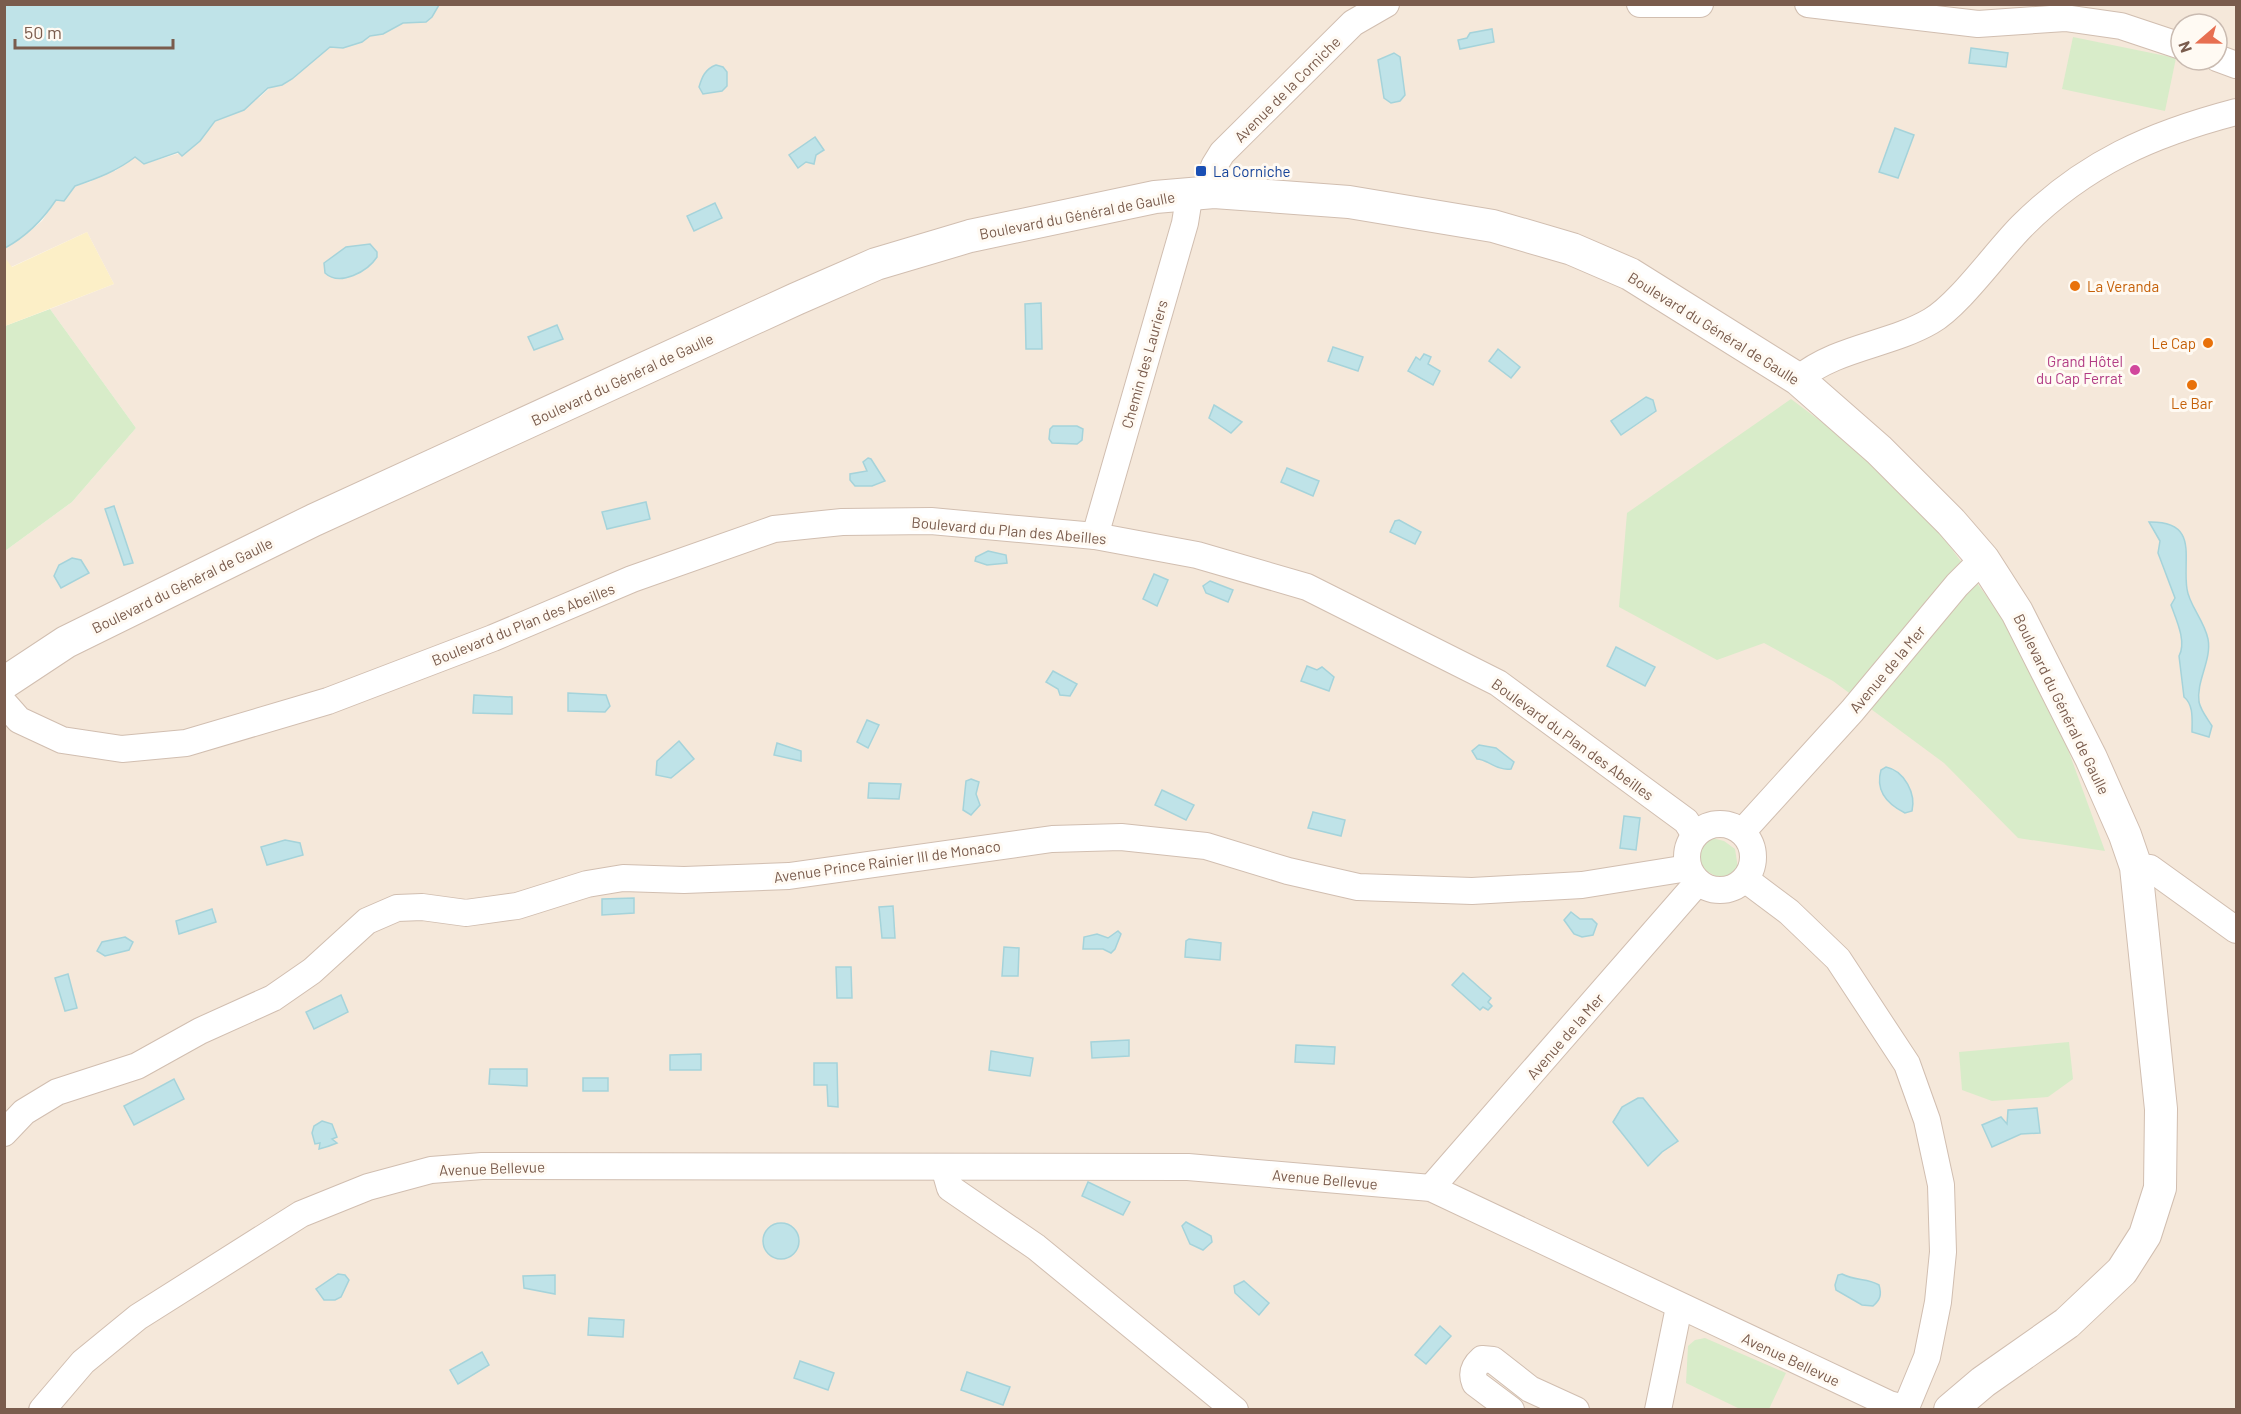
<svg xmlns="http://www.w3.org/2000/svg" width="2241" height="1414" font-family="Barlow,sans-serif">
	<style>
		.residential { fill: #f5e8da; fill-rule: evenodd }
		.green { fill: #d8ecc9 }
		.sand { fill: #fcefc7 }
		.water { fill: #bfe3e8; stroke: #a5d3da; stroke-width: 1.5 }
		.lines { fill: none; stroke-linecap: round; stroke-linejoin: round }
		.minor-casing { stroke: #d1beb0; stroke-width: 28 }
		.tertiary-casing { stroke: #d1beb0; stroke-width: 34 }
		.minor { stroke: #fff; stroke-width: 26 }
		.tertiary { stroke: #fff; stroke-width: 32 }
		.transit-dot { fill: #1a4fb4; stroke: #fffaf3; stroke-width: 2 }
		.food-dot { fill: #e8710a; stroke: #fffaf3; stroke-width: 2 }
		.hotel-dot { fill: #d1479c; stroke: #fffaf3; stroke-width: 2 }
		.labels { text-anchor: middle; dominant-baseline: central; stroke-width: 6; stroke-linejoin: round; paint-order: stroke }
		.street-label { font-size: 15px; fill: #7a5c4d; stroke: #fffaf3 }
		.transit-label { font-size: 15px; fill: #164399; stroke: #fffaf3; text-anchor: start }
		.food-label { font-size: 15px; fill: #c56008; stroke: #fffaf3; text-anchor: start }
		.hotel-label { font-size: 15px; fill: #b23c85; stroke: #fffaf3; text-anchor: end }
	</style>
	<rect width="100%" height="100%" fill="#fdf6ec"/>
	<!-- residential -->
	<path class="residential" d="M439 5H2236V1409H5V551L72 502 136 428 50 309 114 284 87 232 11 267 5 258V248L20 239 42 221 56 200 64 201 75 186 90 182 109 170 115 171 135 157 147 163 187 151 198 143 215 121 260 97 273 85H282L292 79 330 47 343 48 370 36 383 34 403 23 426 21 432 17ZM2181 24H2217V60H2181Z"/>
	<!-- green -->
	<g class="green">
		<polygon points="2073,37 2176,58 2165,111 2062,89"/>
		<polygon points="50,309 136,428 72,502 5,551 5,326"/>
		<polygon points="1791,399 1903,483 2008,625 2058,722 2105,851 2018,838 1944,763 1833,681 1764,643 1717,660 1619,607 1627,513"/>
		<polygon points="1712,838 1724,841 1735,849 1738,868 1729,876 1717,877 1700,867 1698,848 1701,843"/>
		<polygon points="2069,1042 2073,1079 2048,1097 1992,1101 1962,1090 1959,1052"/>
		<polygon points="1705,1338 1786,1373 1769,1409 1740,1409 1686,1383 1688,1346 1695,1340"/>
	</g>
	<!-- sand -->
	<polygon class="sand" points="87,232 114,284 5,326 5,258 12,267"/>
	<!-- water -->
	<g class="water">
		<path d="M5 4H439V5L432 17 426 22 403 23 383 34 370 36 362 42 343 48 330 47 292 79 282 85 268 88 244 110 215 121 200 141 182 156 178 152 144 164 135 157C117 171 98 178 75 186L64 201 56 200C42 221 27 236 5 248Z"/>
		<polygon points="1492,29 1494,42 1460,49 1458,40 1467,38 1470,33"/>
		<polygon points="1971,48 2008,53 2006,67 1969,63"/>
		<polygon points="1394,53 1400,57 1405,95 1400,101 1391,103 1384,98 1378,60"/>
		<path d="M716 65 723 67 727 72V86L722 91 703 94 699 87C702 77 705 69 716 65Z"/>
		<polygon points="1895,128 1914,135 1898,178 1879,172"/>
		<polygon points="815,137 824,150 816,155 814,164 806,162 798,168 789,155"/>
		<polygon points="715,203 722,218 694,231 687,216"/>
		<path d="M370 244 377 252V257C368 271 340 287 325 273L324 263 346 247Z"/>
		<polygon points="1041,303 1042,349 1026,349 1025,304"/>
		<polygon points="557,325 563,339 534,350 528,337"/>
		<polygon points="1333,347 1363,357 1358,371 1328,361"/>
		<polygon points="1498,349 1520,367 1511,378 1489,361"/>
		<polygon points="1424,354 1431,357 1428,364 1440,371 1433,385 1408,371 1416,357 1420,360"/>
		<polygon points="1646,397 1653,400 1656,411 1621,435 1611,421"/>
		<polygon points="1214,405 1242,422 1231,433 1209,418"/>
		<polygon points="1053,426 1077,426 1083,429 1082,440 1077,444 1052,443 1049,439 1050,429"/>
		<polygon points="868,458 871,459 885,481 872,486 855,486 850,480 850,474 867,471 863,462"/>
		<polygon points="1287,468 1319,481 1313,496 1281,482"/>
		<polygon points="646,502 650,519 607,529 602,512"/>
		<polygon points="114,506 133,563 124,565 105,509"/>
		<polygon points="1399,520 1421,532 1415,544 1390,532 1395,521"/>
		<path d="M2149 522C2200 521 2182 558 2187 589 2189 605 2204 620 2208 639 2212 660 2196 681 2199 702 2201 711 2207 718 2212 726L2209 737 2192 732C2192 720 2194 705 2184 697L2179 656C2187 642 2176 619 2171 605L2175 598 2158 553 2160 541Z"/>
		<polygon points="988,551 1006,555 1007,563 987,565 975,561 976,557"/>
		<polygon points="72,558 81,560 89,573 61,588 54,576 59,565"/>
		<polygon points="1154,574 1168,580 1157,606 1143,599"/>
		<polygon points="1210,581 1233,590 1228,602 1206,593 1203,586"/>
		<polygon points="1616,647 1655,667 1645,686 1607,666"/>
		<polygon points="1307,666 1317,670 1322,667 1334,677 1329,691 1301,681"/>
		<polygon points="1053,671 1077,684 1070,696 1060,695 1058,689 1046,682"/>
		<polygon points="568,693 606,695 610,706 605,712 568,711"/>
		<polygon points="474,695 512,697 512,714 473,713"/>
		<polygon points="867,720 879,725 868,748 857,742"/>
		<polygon points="679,741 694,759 671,778 656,775 657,761"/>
		<polygon points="777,743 801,751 801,761 774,755"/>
		<path d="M1479 745 1496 748 1514 762 1511 769C1497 771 1487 759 1477 759L1472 751Z"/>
		<path d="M1886 767C1905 771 1916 794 1912 811L1905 813C1887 804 1875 791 1881 770Z"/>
		<polygon points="971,779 979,782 976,794 980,805 971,815 963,810 966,781"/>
		<polygon points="869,783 901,784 899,799 868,798"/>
		<polygon points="1162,790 1194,805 1186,820 1155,805"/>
		<polygon points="1313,812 1345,820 1341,836 1308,828"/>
		<polygon points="1624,816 1640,818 1636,850 1620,848"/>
		<polygon points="285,840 300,843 303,855 267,865 261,847"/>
		<polygon points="634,898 634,913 602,915 602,899"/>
		<polygon points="893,906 895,938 882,938 879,907"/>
		<polygon points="212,909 216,922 179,934 176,921"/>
		<polygon points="1571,912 1580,919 1592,919 1597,924 1593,935 1582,937 1574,934 1564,920"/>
		<polygon points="1118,931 1121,934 1115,949 1111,953 1103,949 1083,949 1084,937 1097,934 1108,938"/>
		<polygon points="125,937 133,942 129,950 105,956 97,951 102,942"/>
		<polygon points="1189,939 1221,943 1220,960 1185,957 1186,941"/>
		<polygon points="1004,947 1019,948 1018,976 1002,976"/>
		<polygon points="836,967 851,967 852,998 837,998"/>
		<polygon points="1463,973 1491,998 1488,1002 1492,1006 1488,1010 1483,1007 1480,1010 1452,985"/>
		<polygon points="68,974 77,1008 65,1011 55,978"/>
		<polygon points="341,995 348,1012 314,1029 306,1012"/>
		<polygon points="1129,1040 1129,1056 1092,1058 1091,1042"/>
		<polygon points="1296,1045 1335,1047 1334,1064 1295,1062"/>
		<polygon points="991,1051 1033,1058 1030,1076 989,1070"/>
		<polygon points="701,1054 701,1070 670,1070 670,1055"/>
		<polygon points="814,1063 837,1063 838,1107 828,1106 827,1085 814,1085"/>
		<polygon points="490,1069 527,1069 527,1086 489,1084"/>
		<rect x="583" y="1078" width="25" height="13"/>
		<polygon points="174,1079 184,1099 134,1125 124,1106"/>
		<polygon points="1638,1098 1643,1098 1678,1141 1662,1152 1648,1166 1613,1122 1622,1107"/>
		<polygon points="2037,1108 2040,1133 2021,1134 1992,1147 1982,1125 2001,1117 2007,1124 2008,1110"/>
		<path d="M322 1121 332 1124 337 1137 332 1139 337 1143C330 1146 327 1147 319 1149L320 1143 315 1144 312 1133 314 1126Z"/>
		<polygon points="1088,1182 1130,1202 1123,1215 1082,1196"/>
		<polygon points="1186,1222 1211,1236 1212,1242 1203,1250 1190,1244 1182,1226"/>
		<circle cx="781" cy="1241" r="18"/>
		<polygon points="338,1274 345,1275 349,1280 341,1297 335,1300 324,1300 316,1289"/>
		<path d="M1842 1274C1855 1281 1868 1278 1879 1285 1882 1295 1880 1300 1873 1306L1862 1305 1836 1290 1835 1285 1838 1275Z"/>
		<polygon points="555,1275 555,1294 524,1288 523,1276"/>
		<polygon points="1244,1281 1269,1303 1259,1315 1235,1293 1234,1286"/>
		<polygon points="589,1318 624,1320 623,1337 588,1335"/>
		<polygon points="1440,1326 1451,1336 1426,1364 1415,1355"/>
		<polygon points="482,1352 489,1365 458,1384 450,1370"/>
		<polygon points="800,1361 834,1373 828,1390 794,1378"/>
		<polygon points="967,1372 1010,1387 1003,1405 961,1390"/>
	</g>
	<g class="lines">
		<!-- minor casing -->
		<g class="minor-casing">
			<g id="minor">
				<polyline points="1640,4 1700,4"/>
				<polyline points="1808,4 1978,24 2065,18 2121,26 2181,46"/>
				<polyline points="2217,58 2236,65"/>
				<polyline points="1214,192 1214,166 1222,153 1353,23 1386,4"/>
				<path d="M1798 379C1837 347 1890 345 1931 321 1959 305 1997 251 2022 226 2085 163 2152 134 2236 112"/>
				<polyline points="1095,536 1185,223 1190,192"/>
				<polyline points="4,703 19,720 62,740 122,749 186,743 328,701 493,638 632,579 774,529 842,522 931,521 1095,536 1197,555 1307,587 1498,683 1686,821 1695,835"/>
				<circle cx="1720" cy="857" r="33"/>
				<polyline points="1742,832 1852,711 1957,585 1983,559"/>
				<polyline points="2136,867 2150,868 2236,930"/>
				<polyline points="1745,879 1789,912 1838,959 1907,1064 1927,1120 1941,1185 1943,1252 1938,1302 1927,1357 1905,1410"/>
				<polyline points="4,1133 24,1112 57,1092 137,1066 200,1031 273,998 312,971 367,921 397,908 422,907 466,913 517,906 587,884 623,878 684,880 789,876 1052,839 1121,837 1206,846 1288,871 1358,887 1472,891 1582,885 1688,868"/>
				<polyline points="944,1167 950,1188 1036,1247 1235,1410"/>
				<polyline points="1431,1188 1698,882"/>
				<polyline points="42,1410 83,1362 138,1317 301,1214 368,1187 431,1170 482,1166 1188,1167 1431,1188 1889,1404 1905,1408"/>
				<path d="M1511 1410 1475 1383C1471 1373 1474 1366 1482 1359L1493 1360 1530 1389 1576 1410"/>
				<polyline points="1658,1410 1679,1307"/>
			</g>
		</g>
		<!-- tertiary casing -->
		<g class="tertiary-casing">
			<polyline id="tertiary" points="4,683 66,642 314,520 796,299 876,264 970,236 1155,197 1214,192 1349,202 1493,226 1572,249 1630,274 1798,379 1879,450 1951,522 1983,559 2017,612 2091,758 2125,835 2136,867 2161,1109 2160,1188 2145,1235 2122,1271 2067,1323 1983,1382 1950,1410"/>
		</g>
		<!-- minor -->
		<use href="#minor" class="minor"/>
		<!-- tertiary -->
		<use href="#tertiary" class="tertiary"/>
	</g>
	<!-- markers -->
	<rect class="transit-dot" x="1195" y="165" width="12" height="12" rx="3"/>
	<g class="food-dot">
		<circle cx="2075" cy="286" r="6"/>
		<circle cx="2208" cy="343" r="6"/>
		<circle cx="2192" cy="385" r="6"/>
	</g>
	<circle class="hotel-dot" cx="2135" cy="370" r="6"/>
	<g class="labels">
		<!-- street labels -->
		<g class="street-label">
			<text transform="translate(1287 89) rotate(-45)">Avenue de la Corniche</text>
			<text transform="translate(1077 215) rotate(-11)">Boulevard du Général de Gaulle</text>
			<text transform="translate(1714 328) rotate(32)">Boulevard du Général de Gaulle</text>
			<text transform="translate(1144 364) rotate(-74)">Chemin des Lauriers</text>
			<text transform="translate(622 379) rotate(-25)">Boulevard du Général de Gaulle</text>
			<text transform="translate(1009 530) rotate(5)">Boulevard du Plan des Abeilles</text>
			<text transform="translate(182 585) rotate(-26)">Boulevard du Général de Gaulle</text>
			<text transform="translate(523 624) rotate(-22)">Boulevard du Plan des Abeilles</text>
			<text transform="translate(1887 669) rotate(-50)">Avenue de la Mer</text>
			<text transform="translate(2062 704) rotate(64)">Boulevard du Général de Gaulle</text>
			<text transform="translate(1573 739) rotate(36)">Boulevard du Plan des Abeilles</text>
			<text transform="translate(887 861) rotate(-8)">Avenue Prince Rainier III de Monaco</text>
			<text transform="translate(1565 1036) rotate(-49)">Avenue de la Mer</text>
			<text transform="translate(492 1168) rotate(-2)">Avenue Bellevue</text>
			<text transform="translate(1325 1179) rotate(5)">Avenue Bellevue</text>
			<text transform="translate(1791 1359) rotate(25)">Avenue Bellevue</text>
		</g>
		<!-- transit labels -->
		<g class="transit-label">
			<text x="1213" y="171">La Corniche</text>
		</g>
		<!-- food labels -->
		<g class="food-label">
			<text x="2087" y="286">La Veranda</text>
			<text x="2196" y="343" text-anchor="end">Le Cap</text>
			<text x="2192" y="403" text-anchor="middle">Le Bar</text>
		</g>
		<!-- hotel labels -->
		<g class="hotel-label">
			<text x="2123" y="361">Grand Hôtel<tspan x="2123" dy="17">du Cap Ferrat</tspan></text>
		</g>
	</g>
	<!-- border -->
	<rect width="2241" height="1414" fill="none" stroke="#7a5c4d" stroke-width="12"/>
	<!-- north arrow -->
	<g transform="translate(2199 42) rotate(250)"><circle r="28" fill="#fffaf3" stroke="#cabbb1" stroke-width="1.5"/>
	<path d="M0-4.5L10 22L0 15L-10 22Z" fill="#e76f51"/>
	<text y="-9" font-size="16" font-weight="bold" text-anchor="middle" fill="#7a5c4d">N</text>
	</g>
	<!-- scale -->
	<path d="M15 39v9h158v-9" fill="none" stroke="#7a5c4d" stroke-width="3"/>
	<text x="24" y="39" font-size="18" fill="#7a5c4d" stroke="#fffaf3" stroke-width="4.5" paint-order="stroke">50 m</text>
</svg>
